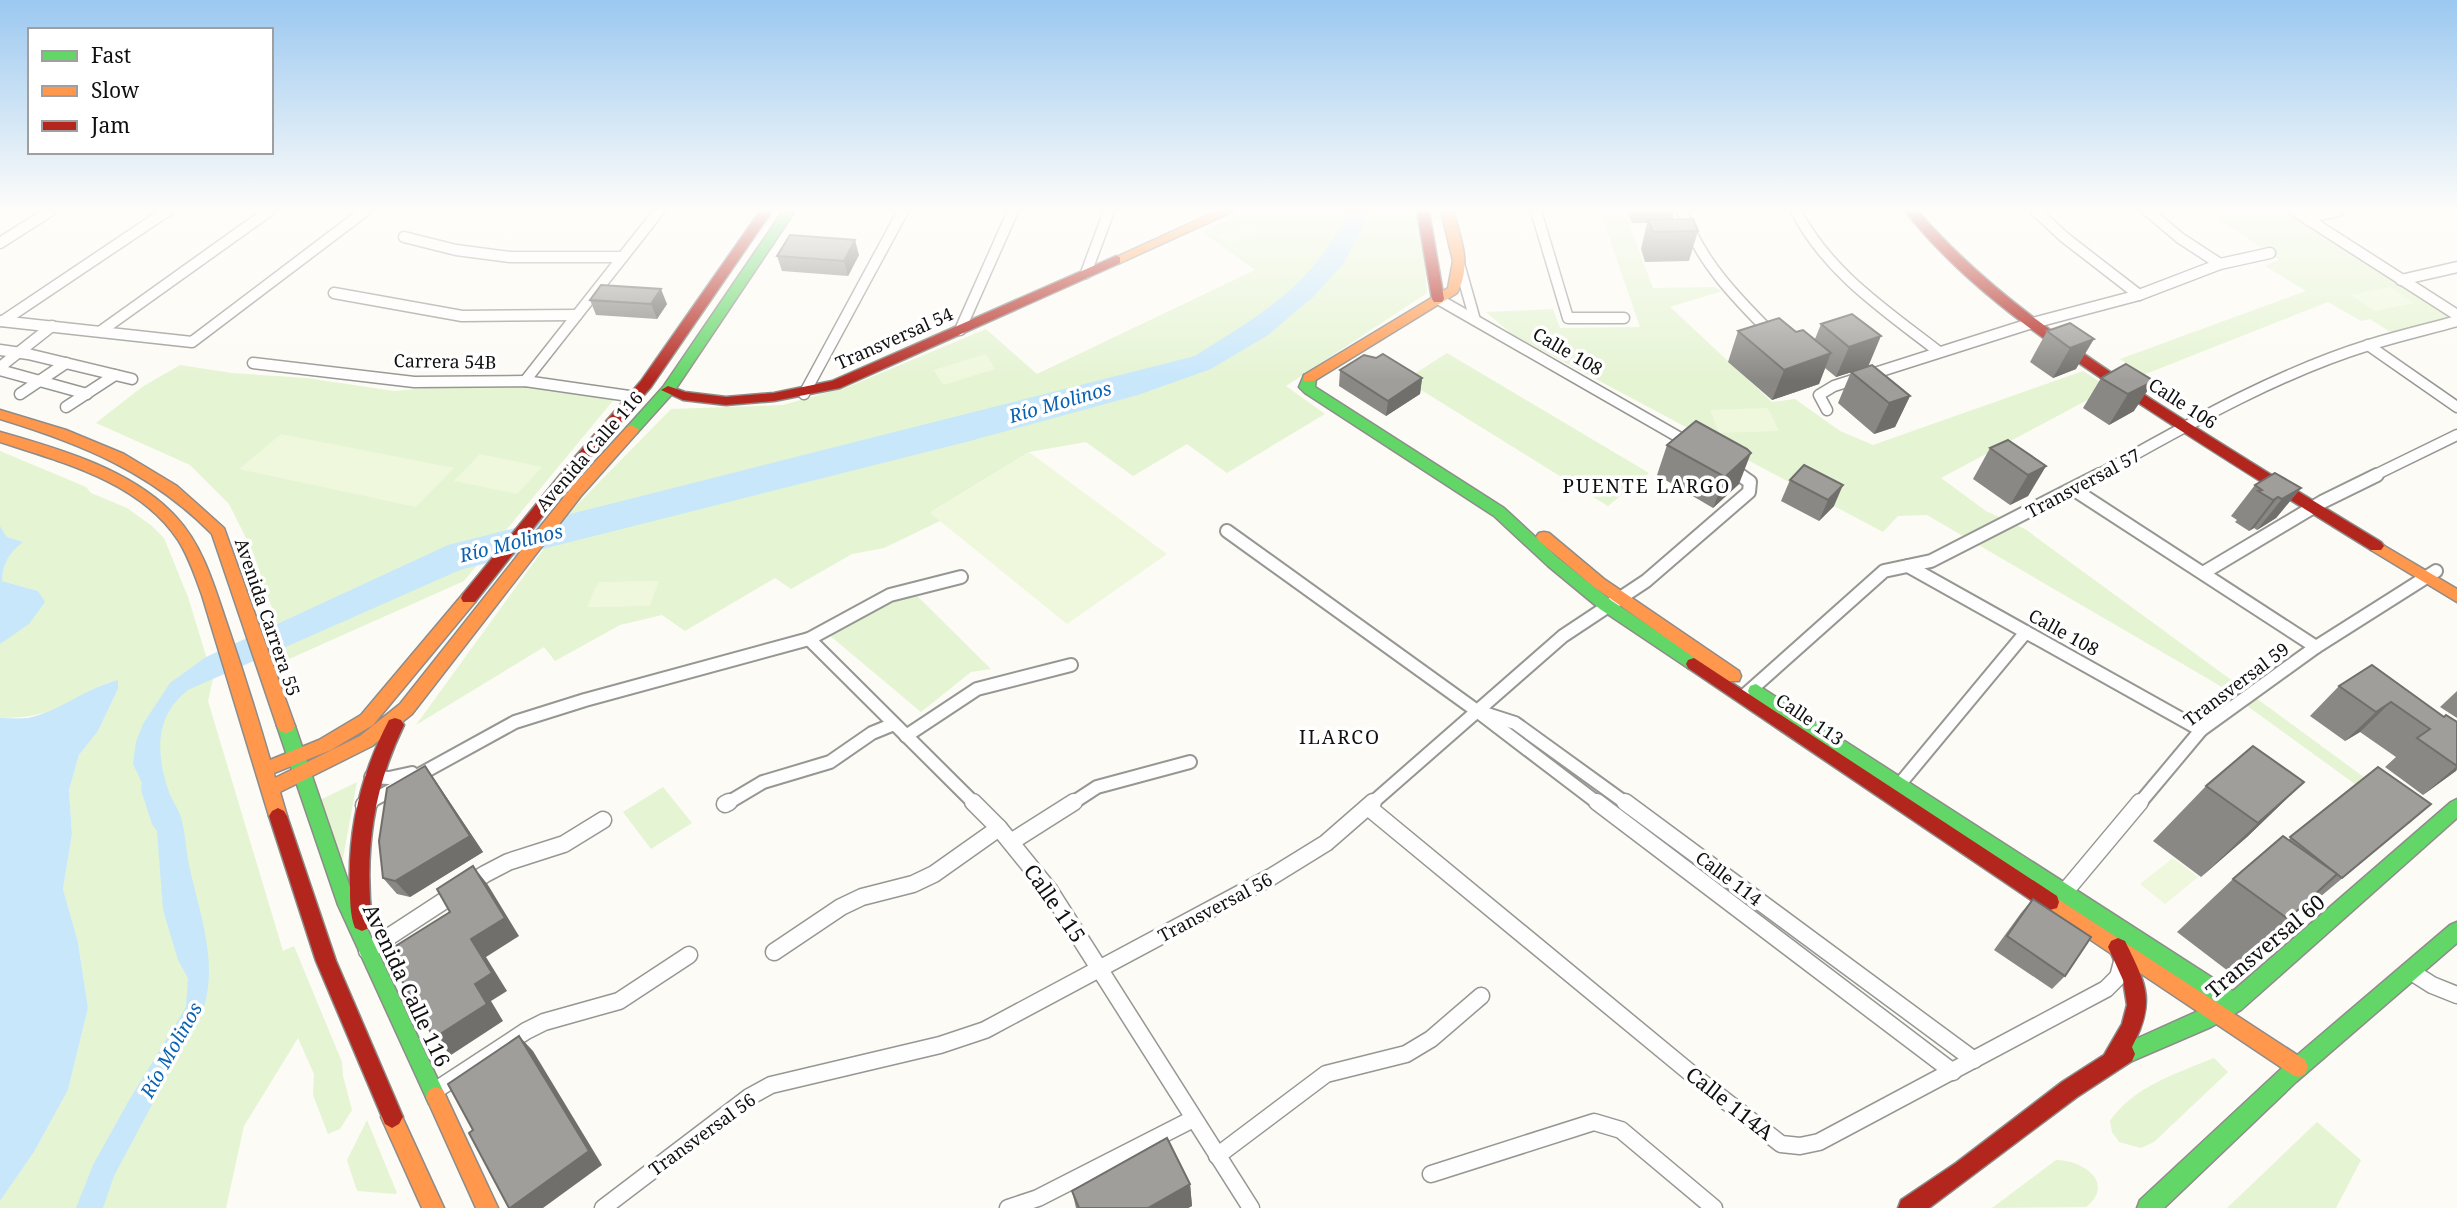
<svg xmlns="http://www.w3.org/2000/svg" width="2457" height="1208" font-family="'Noto Serif',serif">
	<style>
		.green { fill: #e5f4d3 }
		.pitch { fill: #eff8dd }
		.water { fill: #c8e7fb }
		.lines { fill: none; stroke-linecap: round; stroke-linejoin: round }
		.street-far2-casing { stroke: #969693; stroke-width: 13 }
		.street-far1-casing { stroke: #969693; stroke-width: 16 }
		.street-casing { stroke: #969693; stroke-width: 19 }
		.fast-casing { stroke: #8d8c8a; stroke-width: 3 }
		.slow-casing { stroke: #8d8c8a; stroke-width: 3 }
		.jam-casing { stroke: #8d8c8a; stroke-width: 3 }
		.street-far2 { stroke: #fffefe; stroke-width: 10 }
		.street-far1 { stroke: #fffefe; stroke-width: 12 }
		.street { stroke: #fffefe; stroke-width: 16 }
		.fast { fill: #63d668; fill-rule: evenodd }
		.slow { fill: #ff974d; fill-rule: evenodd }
		.jam { fill: #b3261e; fill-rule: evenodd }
		.wall { fill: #8a8884 }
		.shaded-wall { fill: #706f6c }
		.building { fill: #a09e9a; stroke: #706f6c; stroke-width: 2 }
		.labels { text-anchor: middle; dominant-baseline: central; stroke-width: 7; stroke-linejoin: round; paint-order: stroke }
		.street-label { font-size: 18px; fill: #101010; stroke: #fff }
		.water-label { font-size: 19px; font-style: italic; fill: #0962b1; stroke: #fff }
		.neighbourhood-label { font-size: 19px; letter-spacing: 2px; fill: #101010; stroke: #fff }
		.near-street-label { font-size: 21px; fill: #101010; stroke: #fff }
	</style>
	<rect width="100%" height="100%" fill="#fcfbf5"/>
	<!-- green -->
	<g class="green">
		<polygon points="1249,211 1416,211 1423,243 1427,293 1286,386 1325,414 1227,473 1187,444 1133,476 1086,442 1029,452 931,512 942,520 884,548 852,554 791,589 775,578 685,631 662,615 620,625 555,661 544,647 416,725 571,511 671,409 783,405 850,386 986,329 1037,374 1255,270 1202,232"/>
		<polygon points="1600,211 1624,211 1653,288 1715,287 1722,291 1670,307 1772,402 1795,399 1840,431 1873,445 2083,371 2110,388 1941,478 1986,511 2025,529 2417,816 2410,824 2217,684 1927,515 1898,516 1883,532 1513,335 1486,312 1553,309 1560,328 1640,327"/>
		<polygon points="2207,211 2287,211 2454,318 2392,333 2370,319 2361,321 2328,302 2143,375 2120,359 2306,291 2265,266 2279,260"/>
		<polygon points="1447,353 1649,473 1608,506 1405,380"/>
		<polygon points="180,365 232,373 306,378 394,391 479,383 529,385 616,397 464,581 289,659 253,552 229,504 190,465 96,423 142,387"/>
		<path d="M0 451 86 487 91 493 127 508 152 526 164 538 188 597 213 679 208 701 283 951 294 946 342 1062 343 1076 352 1110 340 1129 328 1134 313 1095 314 1074 298 1038 244 1126 226 1208H0V1201L34 1152 68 1090 88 1008 78 942 63 889 72 834 69 790 79 755 98 731 118 689V681C99 683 86 693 69 703 47 715 24 718 0 718V644L8 637 38 591 2 581C3 563 9 554 22 542L7 537 0 526Z"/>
		<polygon points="916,595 991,669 971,672 921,712 828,634 887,602"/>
		<polygon points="357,782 342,863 320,800"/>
		<polygon points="663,787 692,823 651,849 623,812"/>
		<path d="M2214 1058 2228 1072 2154 1142 2141 1148 2119 1142 2112 1132 2110 1121C2133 1087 2177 1073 2214 1058Z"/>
		<polygon points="367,1120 397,1193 395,1194 358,1191 356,1188 347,1160"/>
		<polygon points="2317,1122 2361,1160 2336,1208 2227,1208"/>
		<path d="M2056 1160C2083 1160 2116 1183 2086 1207L1992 1208Z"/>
	</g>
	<!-- pitch -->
	<g class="pitch">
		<polygon points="1248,221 1261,229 1230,244 1217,236"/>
		<polygon points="2390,287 2414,303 2375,311 2351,295"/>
		<polygon points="986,354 995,369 943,385 934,370"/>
		<polygon points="1768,408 1779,431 1719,433 1710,410"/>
		<polygon points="281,434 454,468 416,507 239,469"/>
		<polygon points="1029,452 1167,554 1067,624 930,513"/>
		<polygon points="480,454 542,467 517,494 454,481"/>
		<polygon points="659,581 650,606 587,607 598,582"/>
		<polygon points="2173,858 2198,877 2165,904 2140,884"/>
	</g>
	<!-- water -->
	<g class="water">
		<path d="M1346 211H1366L1363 226 1344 263 1314 296 1268 335 1211 369 1138 395 970 441 460 570 188 690C154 716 156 755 169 792 172 801 178 808 181 817 185 832 186 849 189 865 199 912 218 959 204 1007L114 1176 103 1208H76L93 1165 128 1102 186 1007 188 978 178 960 163 910 157 831 152 824 141 790 142 783 133 764 136 742 143 724 170 683 206 657 448 545 1195 356C1245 324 1296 296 1329 245 1336 234 1344 225 1346 211Z"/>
		<path d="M0 526 7 537 23 542C9 553 3 563 2 581L38 591 45 602 29 624 0 644Z"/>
		<path d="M118 680V689L98 731 79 755 69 790 72 834 63 889 78 942 88 1008 68 1090 34 1152 0 1201V718C9 718 19 719 28 718 61 711 85 688 118 680Z"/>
	</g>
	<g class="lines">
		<!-- street-far2 casing -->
		<g class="street-far2-casing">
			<g id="street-far2">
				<polyline points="1536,211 1568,318 1624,318"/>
				<path d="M1682 211C1700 261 1735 297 1772 334"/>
				<path d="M1796 211C1828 273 1885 310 1939 352"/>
				<polyline points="2036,211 2064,237 2139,295"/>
				<polyline points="2148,211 2180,238 2220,264"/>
				<polyline points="2295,211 2457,315"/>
				<polyline points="2306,218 2338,211"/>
				<polyline points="404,237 456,250 510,257 623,257"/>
				<polyline points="0,243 50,211"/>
				<polyline points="1460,267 1475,320"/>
				<polyline points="1086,273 1109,211"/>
				<polyline points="2401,280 2457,267"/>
				<polyline points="334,293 462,316 577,315"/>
				<polyline points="1438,299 1689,443"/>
				<polyline points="0,321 192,342 365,211"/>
				<polyline points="3,321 167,211"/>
				<polyline points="960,330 1013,211"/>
				<polyline points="101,331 269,211"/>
				<polyline points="2368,345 2457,407"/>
				<polyline points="0,350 28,354 132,379"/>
				<polyline points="253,363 414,382 525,381 636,397"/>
				<polyline points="0,367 52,326"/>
				<polyline points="0,370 87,394"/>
				<polyline points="525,381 659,211"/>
				<polyline points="20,394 66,363"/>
				<polyline points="804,394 903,211"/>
				<polyline points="66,407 115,375"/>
				<polyline points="1827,410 1819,395 1834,386 2029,324 2139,295 2220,264 2270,253"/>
				<polyline points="1729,466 1743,476"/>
				<path d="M2096 476C2182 428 2275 374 2369 345 2398 336 2428 329 2457 321"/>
				<polyline points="2373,476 2457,435"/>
			</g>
		</g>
		<!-- street-far1 casing -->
		<g class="street-far1-casing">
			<g id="street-far1">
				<polyline points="2073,489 2316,647"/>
				<polyline points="1227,531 1477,711 1599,804"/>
				<polyline points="1908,566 2201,730"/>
				<polyline points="2203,573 2322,502 2377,475"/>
				<polyline points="809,639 975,804"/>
				<polyline points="1746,694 1884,571 1931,561 2099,475"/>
				<polyline points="1484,713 1515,723 1627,804"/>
				<polyline points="906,736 977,689 1071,665"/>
				<polyline points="371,777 389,778 412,773"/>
				<polyline points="1894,791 2026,632"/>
				<polyline points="366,804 515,722 585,700 809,639 890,595 961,577"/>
				<polyline points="726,804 763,782 830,762 872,733 894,724"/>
				<polyline points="1071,804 1097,787 1190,762"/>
				<polyline points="1371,804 1563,636 1646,581 1749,492 1750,482 1740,475"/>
				<polyline points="2139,804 2201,730 2316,647 2436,571"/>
			</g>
		</g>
		<!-- street casing -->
		<g class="street-casing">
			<g id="street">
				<polyline points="973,802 999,828 1050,891 1251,1208"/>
				<polyline points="1597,802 1953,1072"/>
				<polyline points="1625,802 1974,1060"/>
				<polyline points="725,804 729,802"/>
				<polyline points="364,805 370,802"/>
				<polyline points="1368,807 1705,1085 1781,1144 1800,1146 1819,1142 2106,989 2118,977 2123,958"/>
				<polyline points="1011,842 1074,802"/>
				<polyline points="2063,894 2140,802"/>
				<polyline points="367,951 485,874 508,862 564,844 603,820"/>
				<polyline points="774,952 841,907 862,897 913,884 934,874 999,828"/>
				<polyline points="2410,971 2432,985 2457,995"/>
				<polyline points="433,1092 526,1031 544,1022 619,1001 689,955"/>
				<polyline points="1217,1156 1326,1074 1406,1054 1431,1039 1481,996"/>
				<polyline points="1431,1174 1594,1122 1621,1130 1714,1208"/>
				<polyline points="603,1208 749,1097 771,1085 940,1045 985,1030 1271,877 1326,843 1373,802"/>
				<polyline points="1008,1208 1038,1198 1193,1119"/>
			</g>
		</g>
		<!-- fast casing -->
		<g class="fast-casing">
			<g id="fast">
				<polygon points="783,211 795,211 673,393 637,433 627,433 625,430 627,427 663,387"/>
				<polygon points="1309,374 1316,378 1315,387 1504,508 1558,558 1612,601 1700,660 1702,664 1700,668 1688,668 1600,609 1548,566 1494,516 1305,393 1299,387 1304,375"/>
				<polygon points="1756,684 2233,991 2451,802 2457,799 2457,818 2241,1010 2211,1027 2125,1064 2118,1061 2115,1054 2118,1047 2216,1003 2056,900 1750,696 1748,691 1750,686"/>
				<polygon points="286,719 292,721 295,726 356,905 446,1097 443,1104 436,1107 429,1104 338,905 277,726 280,721"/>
				<polygon points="2457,922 2457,943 2296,1082 2164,1208 2137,1208 2140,1200 2282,1068 2450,925"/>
			</g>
		</g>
		<!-- slow casing -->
		<g class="slow-casing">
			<g id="slow">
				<polygon points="1217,211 1234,211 1120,263 1116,264 1110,260"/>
				<path d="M1441 211H1453C1461 238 1472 266 1457 293L1314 381H1304V375L1448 288 1453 261Z"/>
				<path d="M0 410 66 430 124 454 177 486 224 528 295 726 292 731 286 733 280 731 277 726 212 534C151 472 82 444 0 419Z"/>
				<path d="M632 425 639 430 637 433 581 496 412 714 372 746 280 792 287 816 284 821 278 824 272 821 269 816 202 595C195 576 189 557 178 540 140 482 62 462 0 442V432C60 449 133 470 176 517 204 547 215 589 228 627 243 671 257 715 270 760L319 740 361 715 463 594H475L477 598 475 602 373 725 331 750 274 773 275 778 360 736 400 704 571 488 627 427Z"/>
				<polygon points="1544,532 1549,533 1604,579 1739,671 1741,676 1739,681 1727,681 1594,587 1539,541 1536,537 1539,533"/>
				<polygon points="2376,541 2457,589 2457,602 2371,550 2368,546"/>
				<polygon points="2050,894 2305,1060 2308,1067 2305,1074 2298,1077 2291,1074 2043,908 2041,902 2043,896"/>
				<polygon points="436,1087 443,1090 498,1208 476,1208 426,1097 429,1090"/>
				<polygon points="392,1106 399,1110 444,1208 422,1208 381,1117 385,1110"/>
			</g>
		</g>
		<!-- jam casing -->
		<g class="jam-casing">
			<g id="jam">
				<polygon points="760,211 772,211 651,387 579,470 475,602 463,602 461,598 463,594 569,464 641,381"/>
				<polygon points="1417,211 1429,211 1444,299 1442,302 1434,302 1432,299"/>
				<path d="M1905 211H1918C1985 289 2069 345 2154 401 2229 449 2305 496 2381 542L2384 546 2381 550H2371C2282 495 2193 440 2107 382 2034 333 1960 281 1905 211Z"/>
				<polygon points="1116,256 1120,257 1120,263 840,388 774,401 726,405 683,400 661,390 668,386 685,392 726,397 774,393 832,381"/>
				<polygon points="1694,658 2057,896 2059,902 2057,908 2050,910 2043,908 1688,668 1686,664 1688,660"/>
				<path d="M395 718 401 720 404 725C373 789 364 852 372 922L369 928 362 931 355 928C350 916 350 899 350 886 348 827 362 772 389 720Z"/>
				<polygon points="278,808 284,811 287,816 336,961 403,1117 399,1124 392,1128 385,1124 316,961 269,816 272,811"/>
				<path d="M2118 938 2125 941C2146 984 2156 1001 2132 1047L2135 1054 2132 1061 2077 1097 1929 1208H1898L1901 1200 1956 1163 2062 1082 2104 1055 2122 1024 2127 1005 2123 980 2108 947 2111 941Z"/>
			</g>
		</g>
		<!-- street-far2 -->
		<use href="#street-far2" class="street-far2"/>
		<!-- street-far1 -->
		<use href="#street-far1" class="street-far1"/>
		<!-- street -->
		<use href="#street" class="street"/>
		<!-- fast -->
		<use href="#fast" class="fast"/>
		<!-- slow -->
		<use href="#slow" class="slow"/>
		<!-- jam -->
		<use href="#jam" class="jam"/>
	</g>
	<!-- wall -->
	<g class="wall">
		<polygon points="1627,211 1675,211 1672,219 1698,231 1689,261 1645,262 1641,249 1647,223 1632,223"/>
		<polygon points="859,255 848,276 782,271 777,256"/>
		<polygon points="590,300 667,304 657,319 596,315"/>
		<polygon points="1852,314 1868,367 1910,396 1895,427 1874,434 1838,403 1851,372 1858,370 1836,377 1825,368 1819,384 1772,400 1728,362 1738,331 1815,339 1821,324"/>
		<polygon points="2070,323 2076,369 2053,378 2030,362 2047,331"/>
		<polygon points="1376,358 1422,378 1420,394 1386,416 1339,386 1340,370"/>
		<polygon points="2126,364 2134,411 2109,425 2083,408 2101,378"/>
		<polygon points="1667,445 1739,484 1713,508 1657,475"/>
		<polygon points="1990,448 2046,466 2028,496 2010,505 1973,479"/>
		<polygon points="1804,465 1834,506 1819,521 1781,501 1790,480"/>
		<polygon points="2255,485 2301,488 2276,518 2257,530 2254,528 2249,531 2235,522 2237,520 2231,516"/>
		<polygon points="2339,686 2444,717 2457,722 2457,770 2423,795 2385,767 2396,757 2360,732 2345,741 2310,716"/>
		<polygon points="2457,691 2457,718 2440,707"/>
		<polygon points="425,766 437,783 483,852 410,897 397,894 383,878"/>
		<polygon points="2378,767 2431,804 2320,897 2316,894 2288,919 2228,971 2177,932 2233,879 2288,840"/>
		<polygon points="2304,782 2247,837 2201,877 2153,841 2206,786"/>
		<polygon points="2033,899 2065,976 2052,989 1994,950 2021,913"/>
		<polygon points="1190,1184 1192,1206 1188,1208 1076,1208 1072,1191"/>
	</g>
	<!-- shaded-wall -->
	<g class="shaded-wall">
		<polygon points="855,240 859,255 848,276 844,261"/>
		<polygon points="661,289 667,304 657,319 651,304"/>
		<polygon points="1881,336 1868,367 1836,377 1849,347"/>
		<polygon points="2094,339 2076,369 2053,378 2070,348"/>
		<polygon points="1831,353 1819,384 1772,400 1784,370"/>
		<polygon points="1422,378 1420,394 1386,416 1388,401"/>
		<polygon points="2154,381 2134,411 2109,425 2128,394"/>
		<polygon points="1910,396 1895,427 1874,434 1889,403"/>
		<polygon points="1751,453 1739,484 1713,508 1725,477"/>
		<polygon points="2046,466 2028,496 2010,505 2028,475"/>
		<polygon points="1843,485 1834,506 1819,521 1828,500"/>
		<polygon points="2301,488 2276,518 2257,530 2282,499"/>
		<polygon points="2278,497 2254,528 2249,531 2273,500"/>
		<polygon points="2391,702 2360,732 2345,741 2376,712"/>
		<polygon points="425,766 437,783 483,852 410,897 395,881"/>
		<polygon points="2457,766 2456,771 2423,795"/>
		<polygon points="2304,782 2247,837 2201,877 2258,823"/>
		<polygon points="473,866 488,885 519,936 486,957 507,991 491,1001 503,1021 451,1055 434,1038 475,984 471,939"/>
		<polygon points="519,1036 533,1051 602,1165 543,1208 510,1208"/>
		<polygon points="1190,1184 1192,1206 1188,1208 1148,1208"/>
	</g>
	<!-- building -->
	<g class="building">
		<polygon points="1693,219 1698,231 1653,232 1648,220"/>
		<polygon points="790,235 855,240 844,261 777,256"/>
		<polygon points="601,285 661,289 651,304 590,300"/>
		<polygon points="1852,314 1881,336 1849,347 1821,324"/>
		<polygon points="1779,318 1796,332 1803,330 1831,353 1784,370 1738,331"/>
		<polygon points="2070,323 2094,339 2070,348 2047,331"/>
		<polygon points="1383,354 1422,378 1388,401 1340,370 1364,355 1376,358"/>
		<polygon points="2126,364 2154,381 2128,394 2101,378"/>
		<polygon points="1872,365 1910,396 1889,403 1851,372"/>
		<polygon points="1696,421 1747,449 1751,453 1725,477 1667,445"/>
		<polygon points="2008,440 2046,466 2028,475 1990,448"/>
		<polygon points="1804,465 1843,485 1828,500 1790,480"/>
		<polygon points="2275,473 2301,488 2282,499 2278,497 2273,500 2258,491 2262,490 2255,485"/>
		<polygon points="2372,665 2444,717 2446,715 2457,722 2457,766 2417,738 2430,729 2391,702 2376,712 2339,686"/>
		<polygon points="2253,746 2304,782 2258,823 2206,786"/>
		<polygon points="425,766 470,836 395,881 383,878 379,841 387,788"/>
		<polygon points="2378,767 2431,804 2342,878 2290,837"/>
		<polygon points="2283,836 2337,874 2288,919 2233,879"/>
		<polygon points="473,866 505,918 471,939 492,973 475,984 487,1004 434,1038 386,952 450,912 437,889"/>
		<polygon points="2033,899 2091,937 2065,976 2007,936"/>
		<polygon points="519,1036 589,1151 510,1208 509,1208 469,1133 473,1130 448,1084"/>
		<polygon points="1167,1138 1190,1184 1148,1208 1079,1208 1072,1191"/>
	</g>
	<!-- sky -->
	<linearGradient id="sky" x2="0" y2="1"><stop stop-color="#9bc8f0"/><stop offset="0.55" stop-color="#fefdfa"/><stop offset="1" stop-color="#fefdfa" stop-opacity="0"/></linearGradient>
	<rect width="2457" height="381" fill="url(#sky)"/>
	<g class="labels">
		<!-- street labels -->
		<g class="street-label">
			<text transform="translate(894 338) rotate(-24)">Transversal 54</text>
			<text transform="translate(1568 351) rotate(30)">Calle 108</text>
			<text transform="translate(445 361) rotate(1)">Carrera 54B</text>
			<text transform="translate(2183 403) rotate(33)">Calle 106</text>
			<text transform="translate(589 451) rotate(-49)">Avenida Calle 116</text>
			<text transform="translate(2083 483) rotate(-28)">Transversal 57</text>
			<text transform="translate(268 617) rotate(71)">Avenida Carrera 55</text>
			<text transform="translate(2064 632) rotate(29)">Calle 108</text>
			<text transform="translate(2236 684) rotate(-37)">Transversal 59</text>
			<text transform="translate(1810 719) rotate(34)">Calle 113</text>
			<text transform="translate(1729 878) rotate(37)">Calle 114</text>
			<text transform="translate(1215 907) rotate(-28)">Transversal 56</text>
			<text transform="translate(702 1134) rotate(-36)">Transversal 56</text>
		</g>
		<!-- water labels -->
		<g class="water-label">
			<text transform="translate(1060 402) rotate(-16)">Río Molinos</text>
			<text transform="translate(511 543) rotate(-14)">Río Molinos</text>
			<text transform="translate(171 1050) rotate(-61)">Río Molinos</text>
		</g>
		<!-- neighbourhood labels -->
		<g class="neighbourhood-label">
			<text x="1647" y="486">PUENTE LARGO</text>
			<text x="1340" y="737">ILARCO</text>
		</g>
		<!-- near-street labels -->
		<g class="near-street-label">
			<text transform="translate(1055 903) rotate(55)">Calle 115</text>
			<text transform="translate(2265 946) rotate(-40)">Transversal 60</text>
			<text transform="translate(407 985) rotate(65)">Avenida Calle 116</text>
			<text transform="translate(1730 1103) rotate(38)">Calle 114A</text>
		</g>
	</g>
	<!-- legend -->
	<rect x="28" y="28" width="245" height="126" fill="#ffffff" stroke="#9f9f9f" stroke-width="2"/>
	<rect x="42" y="51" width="35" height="10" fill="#63d668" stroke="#9f9f9f" stroke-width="2"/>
	<text x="91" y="63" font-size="21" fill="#101010">Fast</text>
	<rect x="42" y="86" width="35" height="10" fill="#ff974d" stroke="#9f9f9f" stroke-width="2"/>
	<text x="91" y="98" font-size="21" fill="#101010">Slow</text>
	<rect x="42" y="121" width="35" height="10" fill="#b3261e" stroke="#9f9f9f" stroke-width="2"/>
	<text x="91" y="133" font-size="21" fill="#101010">Jam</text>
</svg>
